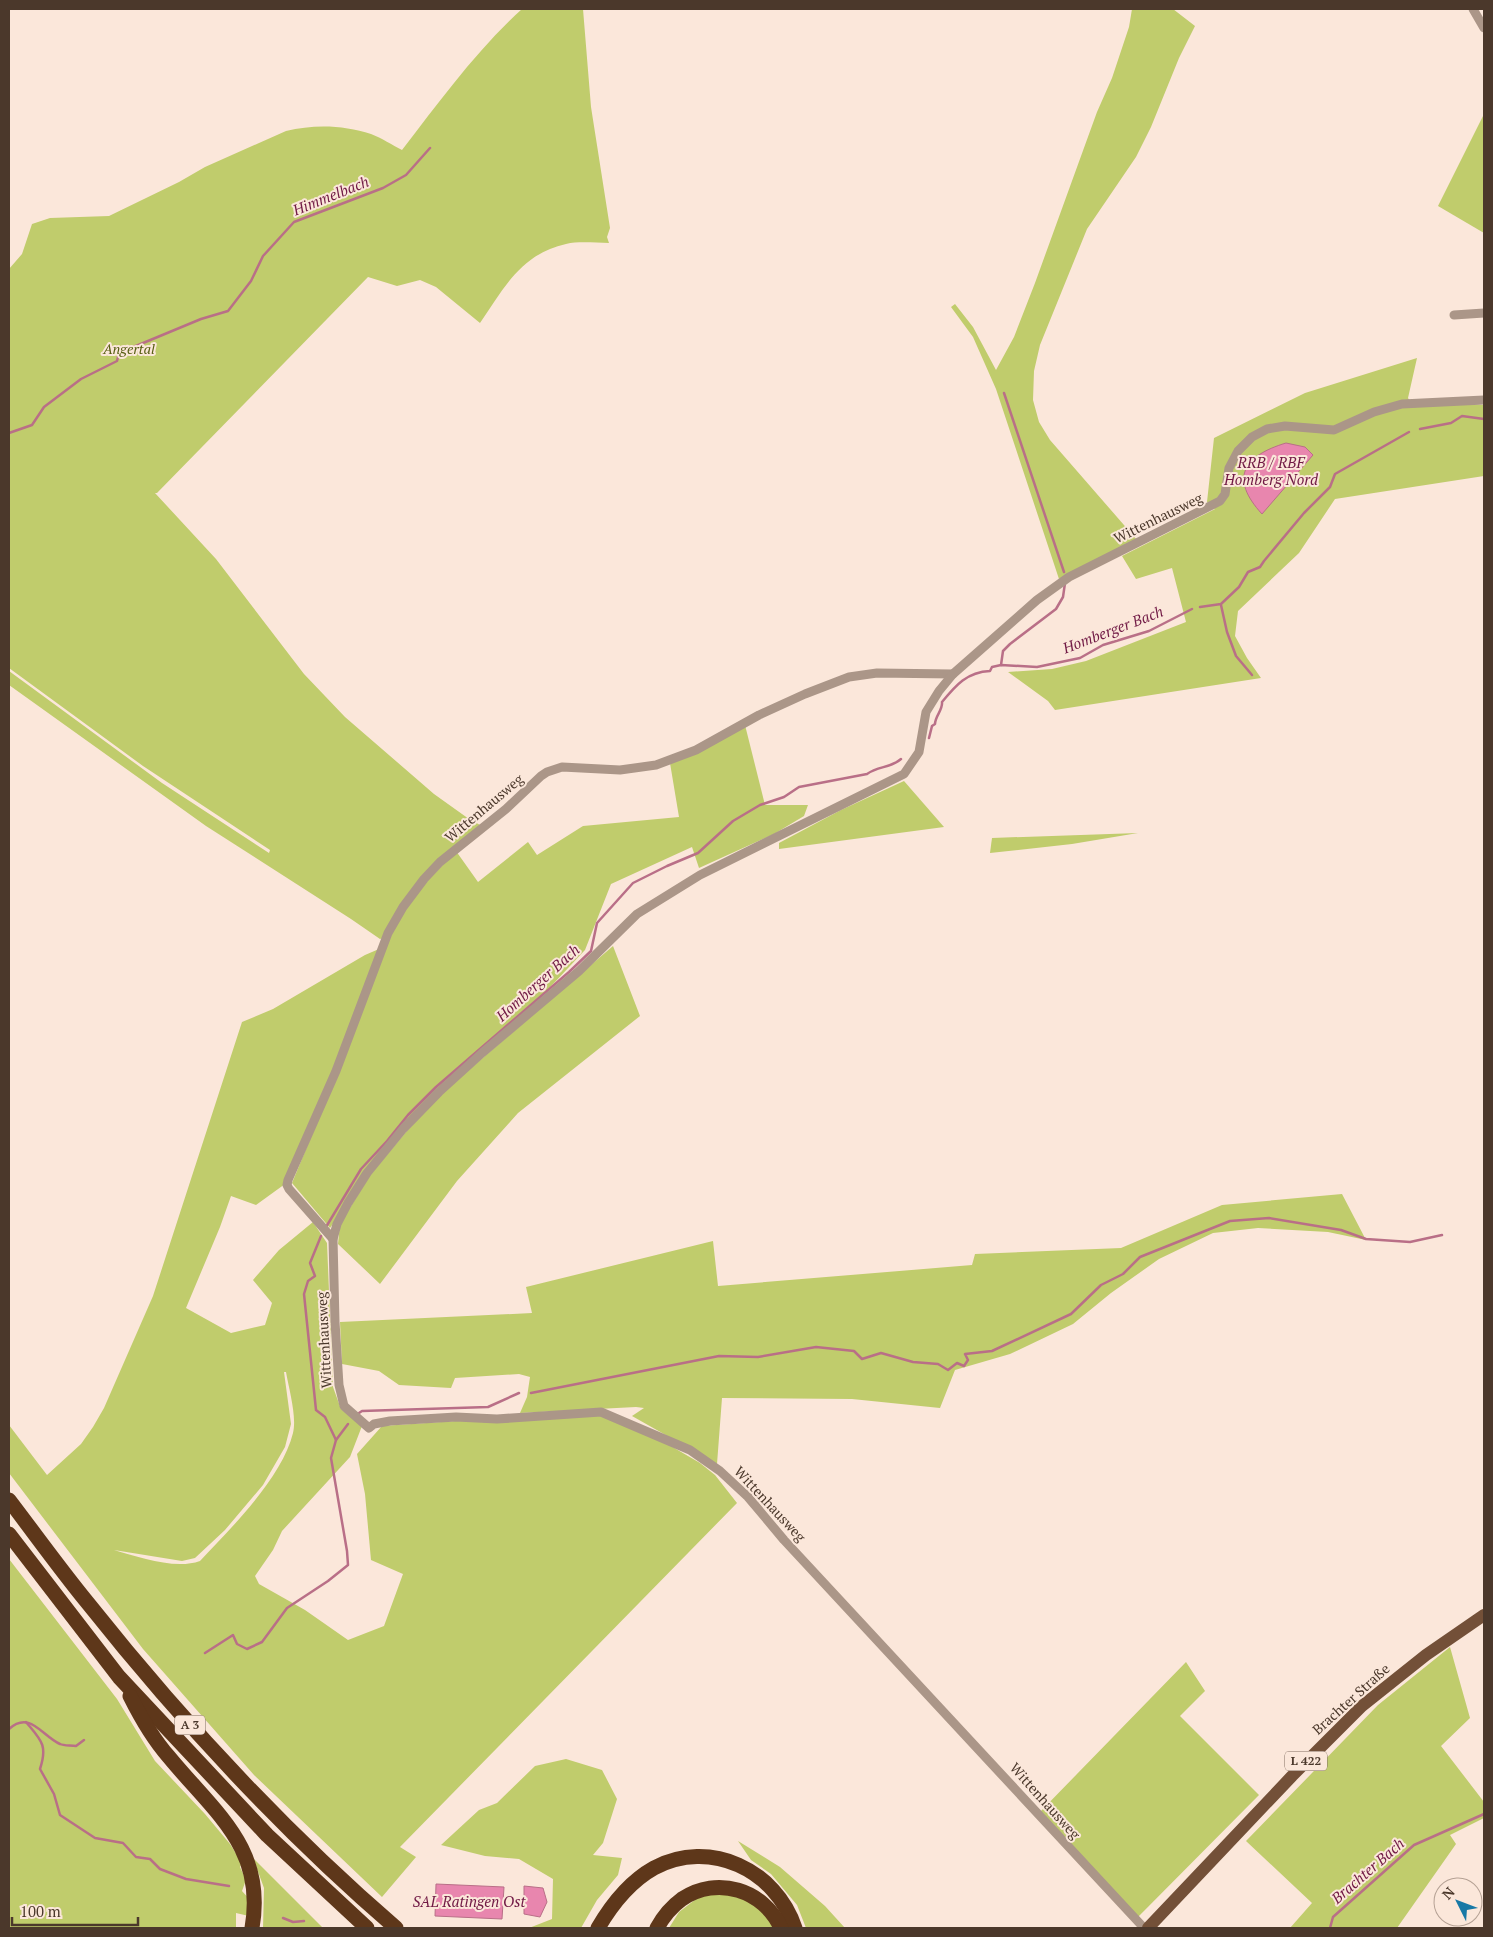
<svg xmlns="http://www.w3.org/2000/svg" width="1493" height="1937" viewBox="0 0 1493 1937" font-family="'PT Serif',serif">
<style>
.green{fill:#c0cc6c;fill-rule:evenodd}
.water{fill:#e886ae;stroke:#b96f87}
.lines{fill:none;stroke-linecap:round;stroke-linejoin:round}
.stream{stroke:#b96f87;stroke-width:2.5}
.minor{stroke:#ab9688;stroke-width:9}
.primary{stroke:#735038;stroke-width:12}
.motorway{stroke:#5e371a;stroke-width:15}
.labels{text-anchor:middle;stroke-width:4;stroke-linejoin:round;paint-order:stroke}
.shield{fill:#fbe7da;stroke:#806c60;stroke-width:1}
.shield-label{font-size:12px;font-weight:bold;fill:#4b382b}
.park-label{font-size:14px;font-style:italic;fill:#565d11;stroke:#fbe7da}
.street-label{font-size:14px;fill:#4b382b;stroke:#fbe7da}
.water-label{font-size:15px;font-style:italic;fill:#711a45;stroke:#fbe7da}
</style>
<rect width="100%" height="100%" fill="#fbe7da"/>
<g class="green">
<path d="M522 9H583L591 107 610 228 607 237 609 243C595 243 579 241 566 244 521 254 504 288 480 323L436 287 420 280 397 286 368 277 157 493H155L216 559 304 674 345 717 434 794 469 819 482 826 443 859 383 938 380 939 351 919 206 826 9 685V671L162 783 269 853 270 850 143 766 9 668V269L22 254 32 224 50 218 109 216 179 182 205 167 286 131C314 124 344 125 371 134 382 138 392 145 402 150 440 101 476 51 522 9Z"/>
<polygon points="1132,9 1173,9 1195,26 1179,58 1151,127 1136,157 1087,229 1040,345 1034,371 1033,400 1039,422 1050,440 1137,540 1059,579 996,389 973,337 951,307 955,304 973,327 996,370 1014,337 1035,283 1097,112 1112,78 1129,27"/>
<polygon points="1484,114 1484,233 1438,206"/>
<polygon points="1417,358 1408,398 1412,405 1453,403 1484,405 1484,476 1335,499 1299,553 1238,611 1235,636 1247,658 1261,678 1055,710 1048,701 1008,672 1052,669 1086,661 1186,622 1172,568 1136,579 1122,556 1215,509 1207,502 1214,438 1305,393"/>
<polygon points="745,725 765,805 808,805 804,816 774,834 699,868 692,847 611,884 585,950 523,1016 400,1128 330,1228 292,1183 339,1069 383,948 412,897 456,851 478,882 528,842 537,855 583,826 679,817 670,763"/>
<polygon points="904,781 944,827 779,849 779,843 841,810"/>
<polygon points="1138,833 1072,844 990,853 992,838"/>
<polygon points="613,946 640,1016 518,1113 457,1181 380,1284 338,1244 340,1224 370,1175 406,1132 443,1092"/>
<path d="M379 949 361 1001 285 1184 256 1205 231 1196 220 1227 186 1308 231 1333 265 1325 272 1303 253 1280 279 1250 313 1222 327 1243 333 1387 341 1409 362 1426 350 1457 282 1531 273 1550 255 1576 259 1584 305 1610 348 1640 384 1626 403 1574 371 1560 365 1494 357 1454 382 1426 456 1421 616 1414 700 1463 715 1475 737 1503 400 1847 416 1857 382 1897 254 1775 143 1649 9 1473V1425L47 1475 81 1444 93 1427 104 1408 153 1296 242 1022 273 1009 365 955ZM284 1372H286C289 1389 297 1417 293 1433 282 1478 231 1528 200 1561 175 1570 139 1557 114 1550L182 1561 195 1558 225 1530 263 1485 285 1447 291 1424Z"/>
<polygon points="1342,1194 1366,1240 1328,1232 1258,1228 1213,1233 1159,1259 1111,1293 1073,1324 1010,1354 955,1370 940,1408 852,1399 722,1398 717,1464 632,1416 644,1408 636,1407 520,1413 527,1397 530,1377 519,1374 455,1378 451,1388 399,1385 379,1371 342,1364 340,1322 532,1313 526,1287 713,1241 718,1286 972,1265 975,1254 1121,1248 1222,1205"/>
<polygon points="9,1559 117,1699 155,1761 205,1814 230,1844 242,1863 240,1867 246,1880 242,1891 251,1901 253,1917 236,1913 236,1928 9,1928"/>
<polygon points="1450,1647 1470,1718 1441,1746 1484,1802 1484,1818 1450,1835 1456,1844 1397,1928 1290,1928 1312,1903 1246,1841 1378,1705"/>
<polygon points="1186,1662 1205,1691 1180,1716 1259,1795 1138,1917 1040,1812"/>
<polygon points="566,1759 602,1770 617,1799 603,1843 593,1855 622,1858 618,1875 597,1900 581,1928 529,1928 552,1919 553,1879 519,1859 485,1856 441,1845 479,1810 497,1803 535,1766"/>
<polygon points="738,1841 780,1867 825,1906 845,1928 806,1928 797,1905 771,1874 751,1860"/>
<polygon points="253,1858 323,1928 263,1928 264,1888"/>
<path d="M726 1893C745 1898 766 1908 774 1928H669L679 1912 700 1896Z"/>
</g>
<g class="water">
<path d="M1286 443 1305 447 1313 455 1262 514C1229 478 1243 456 1286 443Z"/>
<polygon points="436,1884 504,1887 502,1919 435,1916"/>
<polygon points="524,1886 543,1888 547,1902 540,1917 524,1914"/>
</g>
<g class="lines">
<g class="stream">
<polyline points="1004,393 1064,572"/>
<polyline points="1420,429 1451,423 1462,416 1484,419"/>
<polyline points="9,433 32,425 44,407 81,379 117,361 119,353 201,319 228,311 251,281 263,256 294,222 383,188 406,175 430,148"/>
<polyline points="1221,605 1227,632 1236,656 1252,675"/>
<polyline points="1200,607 1221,604 1239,587 1248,572 1260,567 1264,561 1304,513 1330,487 1335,474 1409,432"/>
<polyline points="1001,665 1003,651 1010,644 1056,609 1063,597 1065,583"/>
<path d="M929 738 932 726 935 724C935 716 943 710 942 702 956 685 967 672 990 671L992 667 1001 665 1037 667 1080 658 1103 645 1149 631 1192 609"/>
<path d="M326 1227 361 1169 387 1141 408 1115 436 1087 569 972 591 951 597 923 633 883 667 866 698 853 733 821 760 805 784 797 799 787 867 774C878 766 891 768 901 759"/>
<polyline points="531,1393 719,1356 758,1357 816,1347 854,1351 862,1359 881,1353 913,1362 938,1364 948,1370 957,1363 964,1366 968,1360 965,1354 992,1351 1071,1314 1101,1285 1123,1274 1140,1257 1230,1221 1269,1218 1341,1230 1366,1239 1410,1242 1442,1235"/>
<polyline points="359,1413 362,1411 488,1407 519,1393"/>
<polyline points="336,1440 348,1424"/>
<polyline points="205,1653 233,1635 237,1644 247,1649 262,1642 287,1608 328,1581 348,1565 347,1551 331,1458 336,1440 325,1417 316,1410 304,1294 308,1281 315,1276 310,1263 321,1236"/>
<path d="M26 1722C41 1740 48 1745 40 1769L54 1794 60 1815 95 1838 123 1843 136 1857 150 1859 160 1869 186 1879 229 1886"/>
<path d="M9 1729C30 1710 42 1736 60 1744 64 1746 71 1745 76 1746L84 1740"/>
<polyline points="283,1918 293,1922 304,1921"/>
<polyline points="1330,1928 1333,1917 1414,1845 1484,1814"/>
</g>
<g class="minor">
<polyline points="1473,9 1484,28"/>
<polyline points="1454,315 1484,313"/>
<polyline points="333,1239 289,1189 287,1185 288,1180 336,1071 388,933 403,907 424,879 440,862 506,809 541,776 547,772 562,767 620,770 656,765 696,750 759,715 805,694 849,677 877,673 953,674"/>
<polyline points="1144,1928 784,1540 748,1497 720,1471 690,1450 601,1412 497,1419 456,1417 390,1421 374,1424 369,1428 344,1406 339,1385 335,1322 333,1239 337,1224 348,1203 367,1173 403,1129 439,1092 482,1053 579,971 637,914 700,875 904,774 919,752 926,712 939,691 953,674 1037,600 1069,577 1220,501 1225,494 1229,468 1238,451 1252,437 1267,429 1285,426 1334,430 1374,412 1402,404 1484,400"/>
</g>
<polyline class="primary" points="1148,1928 1292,1776 1362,1706 1426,1655 1484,1615"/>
<g class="motorway">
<path d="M9 1500C35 1534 60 1569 87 1602 180 1719 282 1830 396 1928"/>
<polyline points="9,1534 119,1677 267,1835 367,1928"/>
<path d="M130 1696C141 1718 153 1739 169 1757 215 1813 266 1848 252 1928"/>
<path d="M598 1928C612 1904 629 1882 654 1868 710 1838 776 1870 795 1928"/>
<path d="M657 1928C663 1917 671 1907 682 1899 717 1875 764 1890 781 1928"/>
</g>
</g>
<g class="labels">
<g class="shield">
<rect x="175" y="1715.5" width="30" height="19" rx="4"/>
<rect x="1285" y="1751.5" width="42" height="19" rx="4"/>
</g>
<g class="shield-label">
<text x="190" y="1729">A 3</text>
<text x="1306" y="1765">L 422</text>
</g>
<g class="park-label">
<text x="129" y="354">Angertal</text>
</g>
<g class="street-label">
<text transform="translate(1158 518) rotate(-26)" y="5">Wittenhausweg</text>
<text transform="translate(484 808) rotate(-40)" y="5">Wittenhausweg</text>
<text transform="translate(324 1340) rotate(-93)" y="5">Wittenhausweg</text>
<text transform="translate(770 1504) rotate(47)" y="5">Wittenhausweg</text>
<text transform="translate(1351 1699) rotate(-42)" y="5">Brachter Straße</text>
<text transform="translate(1045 1801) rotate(48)" y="5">Wittenhausweg</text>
</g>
<g class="water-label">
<text transform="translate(331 196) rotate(-22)" y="5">Himmelbach</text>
<text x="1271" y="468">RRB / RBF<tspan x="1271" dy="17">Homberg Nord</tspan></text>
<text transform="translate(1113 630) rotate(-21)" y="5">Homberger Bach</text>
<text transform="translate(538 983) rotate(-42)" y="5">Homberger Bach</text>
<text transform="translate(1368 1871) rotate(-41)" y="5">Brachter Bach</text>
<text x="469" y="1907">SAL Ratingen Ost</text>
</g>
</g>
<rect width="1493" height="1937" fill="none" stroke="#4b382b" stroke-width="20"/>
<g transform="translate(1458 1902) rotate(312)"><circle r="24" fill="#fbe7da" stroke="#b5a194"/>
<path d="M0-4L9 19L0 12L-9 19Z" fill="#1879a6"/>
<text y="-8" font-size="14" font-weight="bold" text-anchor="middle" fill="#4b382b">N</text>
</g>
<path d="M12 1917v8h126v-8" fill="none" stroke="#4b382b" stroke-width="2.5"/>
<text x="20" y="1917" font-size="15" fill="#4b382b" stroke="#fbe7da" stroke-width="4" paint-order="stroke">100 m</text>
</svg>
